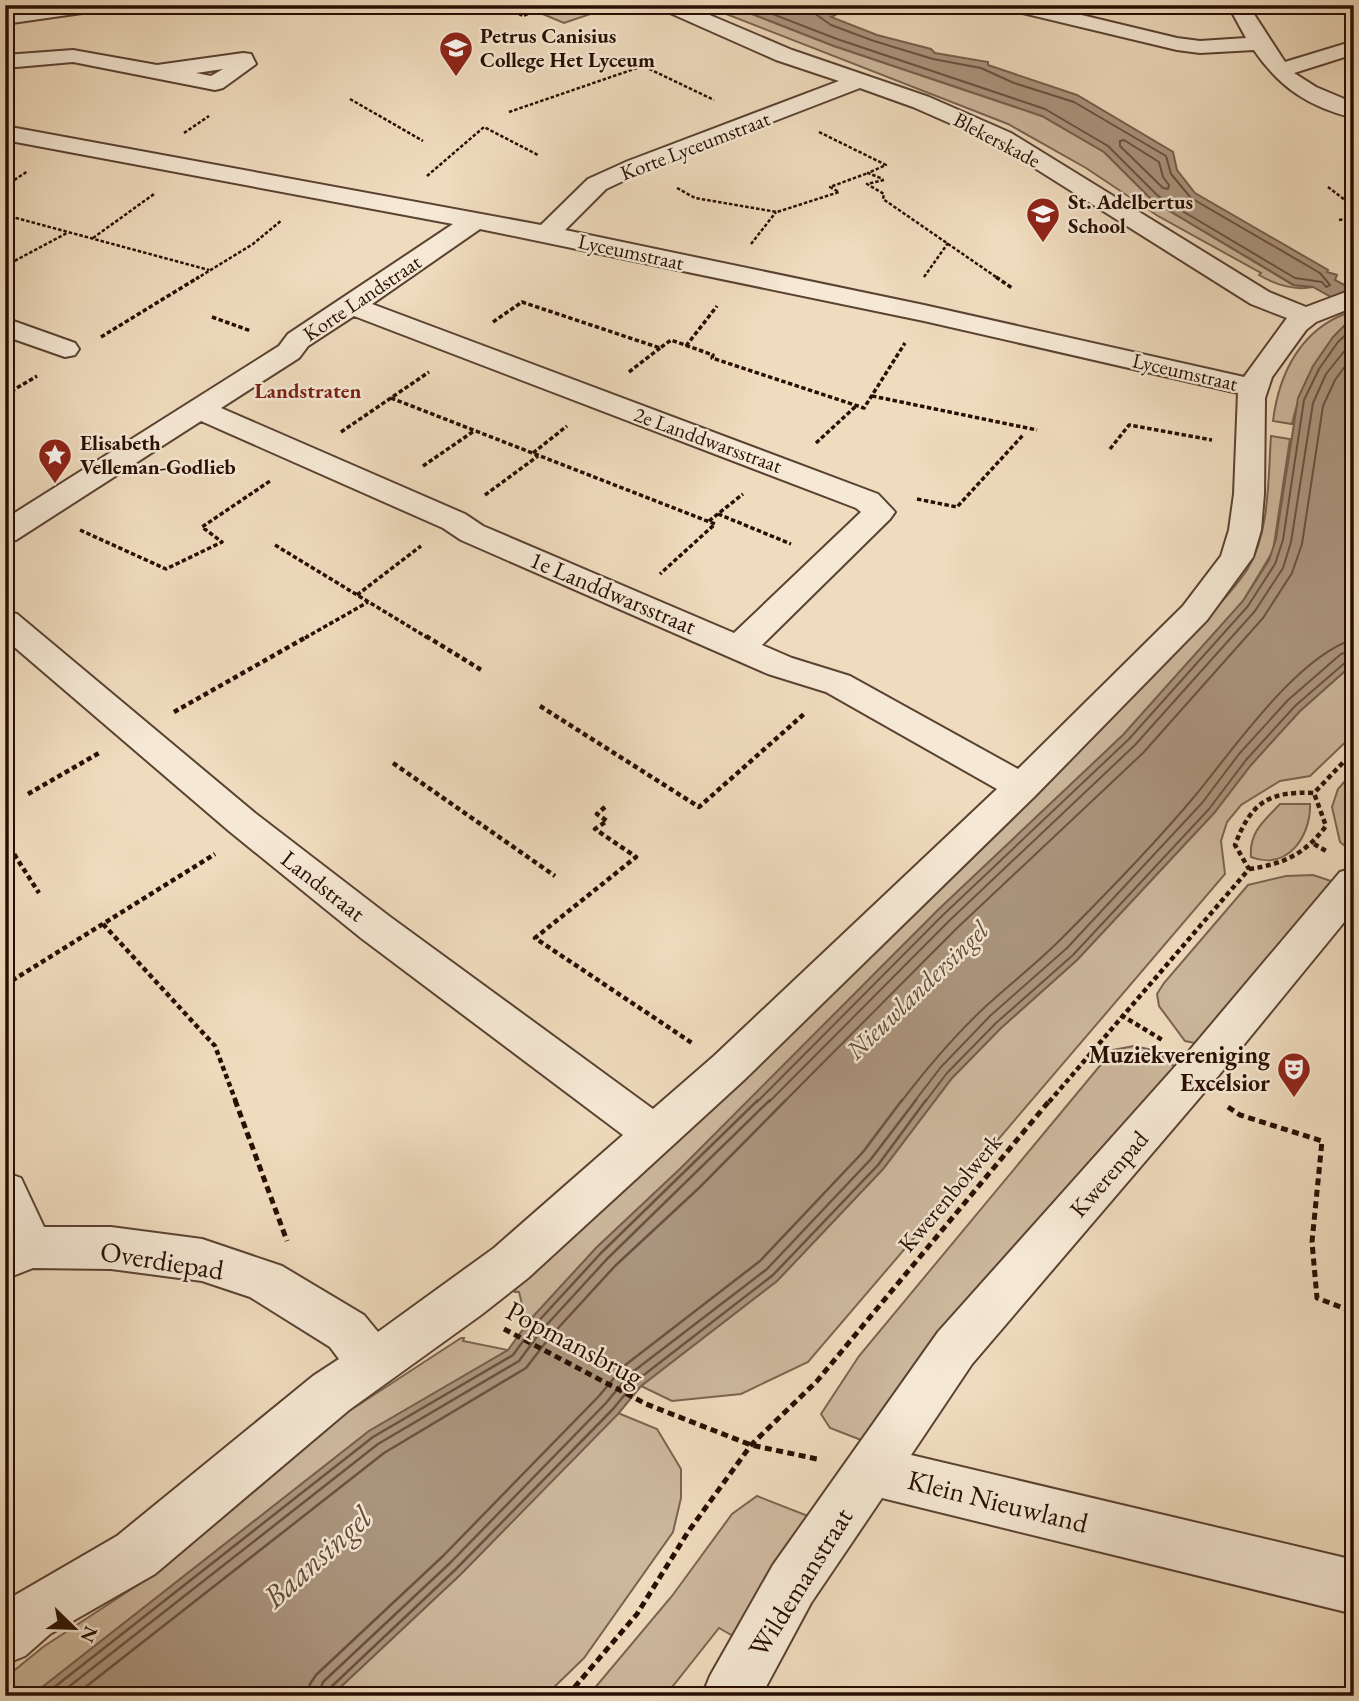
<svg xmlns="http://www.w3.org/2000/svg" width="1359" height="1701" viewBox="0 0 1359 1701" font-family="'EB Garamond',serif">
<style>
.green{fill:#cdb89d;stroke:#7a6350;stroke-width:2}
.water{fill:#ab957e;stroke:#775f4d;stroke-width:2}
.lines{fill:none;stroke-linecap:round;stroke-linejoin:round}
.shore-far1{stroke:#6a5240;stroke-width:2}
.shore{stroke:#6a5240;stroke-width:2.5}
.minor-casing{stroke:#5a4132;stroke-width:4}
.path-far3{stroke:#280e03;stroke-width:2.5;stroke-dasharray:3.5 2;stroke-linecap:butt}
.path-far2{stroke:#280e03;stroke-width:3.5;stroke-dasharray:4.5 2.5;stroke-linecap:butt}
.path-far1{stroke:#280e03;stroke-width:4.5;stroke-dasharray:5 3.5;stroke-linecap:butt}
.path{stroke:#280e03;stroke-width:5;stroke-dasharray:7 4.5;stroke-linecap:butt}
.minor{fill:#f5e8d4;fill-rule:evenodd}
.labels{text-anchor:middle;stroke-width:5;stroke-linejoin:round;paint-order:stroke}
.far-poi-label{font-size:21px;font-weight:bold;fill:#280e03;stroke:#f5e8d4;text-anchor:start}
.far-street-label{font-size:21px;fill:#280e03;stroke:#f5e8d4}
.far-neighbourhood-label{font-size:21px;font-weight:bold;fill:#7a1f14;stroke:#f5e8d4}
.street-label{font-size:24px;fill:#280e03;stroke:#f5e8d4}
.poi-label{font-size:24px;font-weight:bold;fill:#280e03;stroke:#f5e8d4;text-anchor:end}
.water-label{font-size:26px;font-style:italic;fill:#634b3a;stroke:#f5e8d4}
.near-street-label{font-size:28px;fill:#280e03;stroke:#f5e8d4}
.near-water-label{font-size:32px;font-style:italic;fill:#634b3a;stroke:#f5e8d4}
</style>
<rect width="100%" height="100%" fill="#efdbbd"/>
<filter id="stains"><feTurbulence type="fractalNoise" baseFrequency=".00286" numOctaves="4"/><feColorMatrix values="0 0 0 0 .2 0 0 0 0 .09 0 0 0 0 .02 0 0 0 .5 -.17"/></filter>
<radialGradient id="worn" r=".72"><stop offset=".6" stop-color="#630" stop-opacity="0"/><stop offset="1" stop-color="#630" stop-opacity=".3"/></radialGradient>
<g class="green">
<polygon points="573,5 611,5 611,7 564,23 545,15"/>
<path d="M703 5H729L834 46 1042 116 1104 152 1153 201 1293 285 1313 287C1293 291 1276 285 1259 275L1261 273 1158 216 1086 168 1008 124Z"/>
<path d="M1350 312 1347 319 1350 320C1320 351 1301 382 1292 424L1273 421C1279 372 1302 328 1350 312Z"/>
<path d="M1271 436 1290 439 1273 551 1243 601 1123 735 938 910 681 1168 596 1248 529 1321H526L519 1292H515L516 1287 1212 613C1224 599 1237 585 1247 570 1270 533 1268 479 1271 436Z"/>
<polygon points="1354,663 1354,734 1310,776 1280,781 1241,805 1227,822 1221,841 1225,874 808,1362 741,1394 672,1401 641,1386 777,1281 883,1169 952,1078 1001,1028 1077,960 1214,813 1251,765 1300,711"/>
<polygon points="1354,771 1354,853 1340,842 1332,807 1338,789"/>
<path d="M1280 804H1310C1311 837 1287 871 1251 857 1249 832 1264 821 1280 804Z"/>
<polygon points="1313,875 1334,882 1200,1044 1185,1041 1159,1006 1157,994 1164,983 1248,885 1286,876"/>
<polygon points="1134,1046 1157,1051 1178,1070 927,1350 861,1440 830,1428 821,1414 859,1356 1113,1050"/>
<polygon points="461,1338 464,1338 463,1341 508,1350 369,1431 31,1696 5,1696 5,1678 43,1647 159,1571 340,1417"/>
<polygon points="618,1413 657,1429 681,1469 681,1498 673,1532 584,1658 545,1696 331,1696 461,1574"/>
<polygon points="757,1496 808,1516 733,1636 719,1628 665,1696 588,1696 672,1596 732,1514"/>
</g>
<polygon class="water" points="729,5 811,5 835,15 831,17 877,35 931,49 935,53 988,62 988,65 1077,95 1173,152 1177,170 1195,193 1328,270 1327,272 1337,275 1335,280 1354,290 1354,663 1300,711 1251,765 1214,813 1077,960 1001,1028 952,1078 883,1169 777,1281 641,1386 618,1414 461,1574 331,1696 31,1696 369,1431 508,1350 529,1321 596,1248 681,1168 938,910 1123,735 1243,601 1269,560 1276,539 1298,398 1313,366 1333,337 1350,320 1354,310 1313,287 1294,285 1153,201 1104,152 1042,116 834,46"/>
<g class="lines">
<g class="shore-far1">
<polyline points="749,5 837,39 1045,109 1108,146 1157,195 1184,212 1295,278 1322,282 1326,287 1330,285 1320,273 1191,198 1171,174 1166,156 1074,102 1014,83 981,68 933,59 874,41 831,25 814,13 812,5"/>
<polygon points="1124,140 1159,162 1163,177 1169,185 1168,189 1163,188 1120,146 1120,141"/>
<polyline points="757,1102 943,915 1129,739 1248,606 1275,564 1283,540 1304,400 1319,369 1338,342 1354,327"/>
<polyline points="769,1102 949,921 1135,745 1255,611 1283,568 1291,542 1313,403 1326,374 1354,339"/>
<polyline points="784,1102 956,929 1143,753 1263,618 1292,573 1302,544 1323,406 1335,380 1354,354"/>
<path d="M901 1102C927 1068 954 1036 985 1007 1010 984 1036 964 1060 940 1105 895 1153 846 1194 797 1233 750 1296 657 1354 639"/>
<polyline points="914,1102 941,1067 990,1016 1067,948 1202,803 1239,754 1288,700 1341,654 1354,650"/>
<polyline points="925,1102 947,1073 996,1023 1073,955 1209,809 1246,760 1295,706 1347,661 1354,659"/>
</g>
<g class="shore">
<polyline points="43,1696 373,1437 513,1355 534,1326 601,1253 758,1100"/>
<polyline points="57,1696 378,1444 519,1361 541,1331 607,1259 770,1100"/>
<polyline points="74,1696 384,1453 526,1368 549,1338 615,1266 700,1187 786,1100"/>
<polyline points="308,1696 310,1684 316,1675 443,1556 599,1396 624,1366 760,1261 863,1152 902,1100"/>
<polyline points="318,1696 323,1682 450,1563 606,1403 630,1374 767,1269 871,1159 916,1100"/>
<polyline points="327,1696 330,1688 456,1569 613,1409 636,1381 773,1275 878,1165 926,1100"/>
</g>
<g class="minor-casing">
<g id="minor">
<polygon points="51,5 106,5 96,11 5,24 5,12"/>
<path d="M658 5H686L792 50 929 97 1011 133 1269 292 1306 307 1354 289V307L1316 322 1306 330 1272 377 1265 398 1264 494 1261 530 1253 557 1207 620 1035 796 744 1080 528 1278 481 1315 349 1410 155 1574 50 1634 25 1656 5 1664V1601L117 1536 313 1376 339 1359 330 1347 250 1297 202 1281 111 1269 33 1268 5 1279V1172L21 1178 44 1227H111L202 1239 282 1266 364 1315 378 1332 494 1248 623 1135 361 938 229 831 5 639V611L17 614 255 813 389 916 653 1109 714 1056 997 789 826 692 768 674 461 540 443 528 201 421 16 540 5 542V519L279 346 288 334 453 224 5 140V126L541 225 588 179 628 161 839 81 776 60 661 9ZM860 88 913 107 995 143 1251 304 1287 318 1244 377 924 305 565 230 606 189 644 171ZM480 229 924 321 1238 393 1234 494 1229 530 1221 556 1183 606 1018 769 850 676 792 658 762 645 890 519 895 512 878 494 372 304ZM354 316 856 508 861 512 734 633 483 526 465 514 221 408 299 358 308 346Z"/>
<path d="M1003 5H1040L1177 38 1200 41 1246 38 1228 5H1248L1285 62 1354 41V54L1294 73 1316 87 1354 103V118C1309 107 1280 88 1254 50L1200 53 1177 50 1006 9Z"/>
<path d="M73 50 157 65 243 53 251 54 256 64 223 88 215 90 73 62 5 68V55ZM223 69 211 76 196 73Z"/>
<polygon points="5,318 75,343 79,349 75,355 65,357 5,336"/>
<polygon points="1354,868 1354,910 1219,1075 972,1364 911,1455 1354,1560 1354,1614 882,1498 811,1603 761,1696 702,1696 710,1676 773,1565 938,1332 1189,1051 1340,872"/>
</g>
</g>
<g class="path-far3">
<polyline points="499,5 523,16 556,5"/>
<polyline points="350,99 423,141"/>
<polyline points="509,112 643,66 714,100"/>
<polyline points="819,132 886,165 868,173 883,179"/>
<polyline points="184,133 209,116"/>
<polyline points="427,176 484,127 538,155"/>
<polyline points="884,180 867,184 884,194 883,199 999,279"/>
<polyline points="5,186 28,171"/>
<polyline points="1328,187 1354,207"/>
<polyline points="677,188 695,198 777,212 839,192 830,187 868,173"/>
<polyline points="5,215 209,270"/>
<polyline points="1339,220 1354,218"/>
<polyline points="93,238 154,194"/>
<polyline points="751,244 776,212"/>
<polyline points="5,266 67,233"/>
<polyline points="924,277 948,243"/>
<polyline points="196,279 253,244 282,220"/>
</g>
<g class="path-far2">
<polyline points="996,277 1012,288"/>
<polyline points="212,317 251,331"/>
<polyline points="493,322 522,302 660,348 671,340 713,355 712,358 864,408 905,343"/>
<polyline points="101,337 199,277"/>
<polyline points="686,346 717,306"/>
<polyline points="629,372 660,348"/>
<polyline points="5,395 37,376"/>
<polyline points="872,396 1037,430"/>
<polyline points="391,398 715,524 660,574"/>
<polyline points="341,432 429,372"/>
<polyline points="816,443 856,406"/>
<polyline points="1110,449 1129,425 1212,440"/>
<polyline points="533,453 567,426"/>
<polyline points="423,466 474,431"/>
<polyline points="485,495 538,456"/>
<polyline points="917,499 957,507 1024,434"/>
<polyline points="718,514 791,544"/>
<polyline points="709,521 743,494"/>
<polyline points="80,530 166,569 222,542 202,527 270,481"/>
<polyline points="275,545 428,638"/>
<polyline points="357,595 421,546"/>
<polyline points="305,638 368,602"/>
</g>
<g class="path-far1">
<polyline points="426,636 483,671"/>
<polyline points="540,706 699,807 804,714"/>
<polyline points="174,712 308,636"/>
<polyline points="393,763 555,876"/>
<polyline points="28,794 99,753"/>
<polyline points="605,807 597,814 607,821 595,829 636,857 535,938 692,1043"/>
<polyline points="5,840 39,893"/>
<polyline points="1314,844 1328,852"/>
<path d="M1249 869C1284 864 1305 854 1326 826L1314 793"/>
<polyline points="103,924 215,1046 236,1102"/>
<polyline points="5,985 215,854"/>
<polyline points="1121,1015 1164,1041"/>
<path d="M1049 1102 1249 869 1235 845C1251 802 1269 791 1314 793L1354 751"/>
</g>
<g class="path">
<polyline points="235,1100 287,1241"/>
<polyline points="1228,1107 1240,1115 1322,1141 1312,1242 1317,1298 1354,1312"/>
<polyline points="504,1329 646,1404 751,1445 817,1459"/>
<polyline points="567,1696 637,1614 688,1532 751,1445 817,1381 1050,1100"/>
</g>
<use href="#minor" class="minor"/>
</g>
<defs>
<g id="school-pin" transform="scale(1.75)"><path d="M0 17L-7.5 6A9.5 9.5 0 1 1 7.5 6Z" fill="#8f2418" stroke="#f5e8d4"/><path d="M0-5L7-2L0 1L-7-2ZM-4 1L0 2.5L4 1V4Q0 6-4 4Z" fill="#fff"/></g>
<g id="sight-pin" transform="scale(1.75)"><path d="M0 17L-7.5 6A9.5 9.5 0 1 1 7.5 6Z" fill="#8f2418" stroke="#f5e8d4"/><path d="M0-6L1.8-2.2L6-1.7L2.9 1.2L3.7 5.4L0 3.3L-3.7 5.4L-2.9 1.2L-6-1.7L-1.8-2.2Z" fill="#fff"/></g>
<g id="theatre-pin" transform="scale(1.75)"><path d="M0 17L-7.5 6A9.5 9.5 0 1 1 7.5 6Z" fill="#8f2418" stroke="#f5e8d4"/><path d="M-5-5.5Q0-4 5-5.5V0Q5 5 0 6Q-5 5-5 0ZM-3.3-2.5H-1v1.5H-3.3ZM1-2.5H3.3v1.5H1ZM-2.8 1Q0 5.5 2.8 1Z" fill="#fff"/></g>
</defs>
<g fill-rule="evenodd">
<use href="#school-pin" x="456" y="48"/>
<use href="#school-pin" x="1043" y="214"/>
<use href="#sight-pin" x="55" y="455"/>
<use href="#theatre-pin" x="1294" y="1069"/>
</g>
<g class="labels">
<g class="far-poi-label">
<text x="480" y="43">Petrus Canisius<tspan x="480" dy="24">College Het Lyceum</tspan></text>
<text x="1068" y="209">St. Adelbertus<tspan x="1068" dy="24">School</tspan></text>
<text x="80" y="450">Elisabeth<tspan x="80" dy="24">Velleman-Godlieb</tspan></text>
</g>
<g class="far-street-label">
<text transform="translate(997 140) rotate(28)" y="7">Blekerskade</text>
<text transform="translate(695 146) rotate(-21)" y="7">Korte Lyceumstraat</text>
<text transform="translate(631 252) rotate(12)" y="7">Lyceumstraat</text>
<text transform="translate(362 298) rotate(-34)" y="7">Korte Landstraat</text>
<text transform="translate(1185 372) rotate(13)" y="7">Lyceumstraat</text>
<text transform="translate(708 440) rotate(20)" y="7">2e Landdwarsstraat</text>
</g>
<g class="far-neighbourhood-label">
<text x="308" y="398">Landstraten</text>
</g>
<g class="street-label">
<text transform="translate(613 593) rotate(23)" y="8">1e Landdwarsstraat</text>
<text transform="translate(323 886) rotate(38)" y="8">Landstraat</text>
<text transform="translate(1109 1174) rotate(-49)" y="8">Kwerenpad</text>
<text transform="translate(950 1193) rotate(-50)" y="8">Kwerenbolwerk</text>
</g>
<g class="poi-label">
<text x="1270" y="1063">Muziekvereniging<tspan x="1270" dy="28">Excelsior</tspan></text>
</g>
<g class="water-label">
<text transform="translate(917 990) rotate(-44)" y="9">Nieuwlandersingel</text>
</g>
<g class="near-street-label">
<text transform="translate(162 1260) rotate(9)" y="10">Overdiepad</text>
<text transform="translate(575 1343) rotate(28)" y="10">Popmansbrug</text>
<text transform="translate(998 1501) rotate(14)" y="10">Klein Nieuwland</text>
<text transform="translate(800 1582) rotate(-58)" y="10">Wildemanstraat</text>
</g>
<g class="near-water-label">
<text transform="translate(317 1557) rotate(-42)" y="11">Baansingel</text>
</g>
</g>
<rect width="1359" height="1701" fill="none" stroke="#efdbbd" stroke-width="28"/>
<rect x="7" y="7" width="1345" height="1687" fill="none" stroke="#280e03" stroke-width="3.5"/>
<rect x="14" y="14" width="1331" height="1673" fill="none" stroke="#280e03" stroke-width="2"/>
<g transform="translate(74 1628) rotate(113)" stroke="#f5e8d4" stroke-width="5" paint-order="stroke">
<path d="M0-5L12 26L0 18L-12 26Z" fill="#280e03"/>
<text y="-10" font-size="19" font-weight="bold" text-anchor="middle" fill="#280e03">N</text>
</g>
<rect width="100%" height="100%" filter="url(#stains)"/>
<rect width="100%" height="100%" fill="url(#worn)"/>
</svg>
